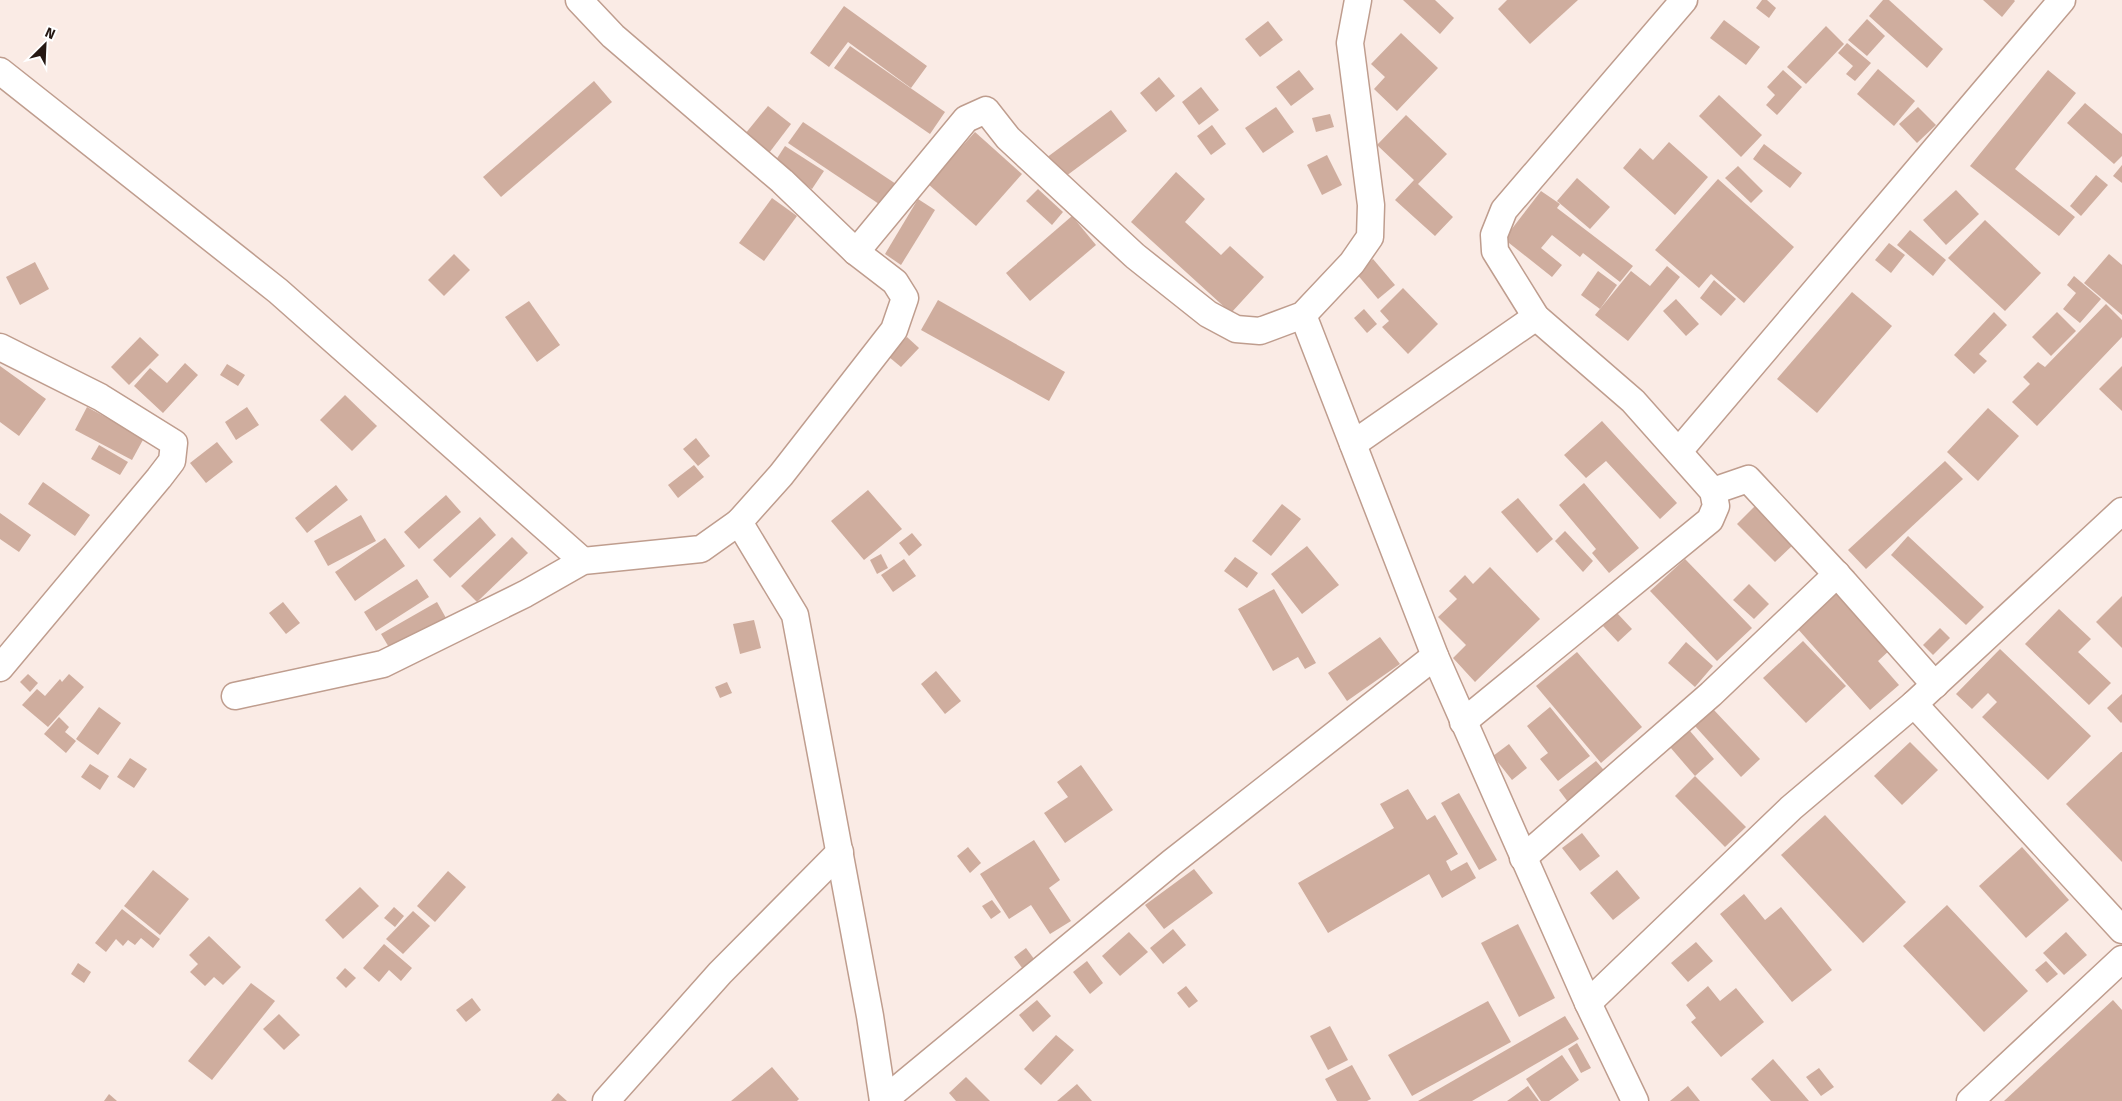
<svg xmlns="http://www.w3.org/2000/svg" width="2122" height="1101" viewBox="0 0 2122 1101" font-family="'Fira Sans',sans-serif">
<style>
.building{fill:#cfad9e}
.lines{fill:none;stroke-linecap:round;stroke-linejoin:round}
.street-casing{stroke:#bf9d8e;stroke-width:29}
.street{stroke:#fff;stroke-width:26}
</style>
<rect width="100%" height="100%" fill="#faebe5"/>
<g class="building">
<polygon points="1403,0 1435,0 1454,18 1440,34"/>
<polygon points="1507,0 1578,0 1530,44 1498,9"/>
<polygon points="1762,0 1767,0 1776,8 1769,18 1756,8"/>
<polygon points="1883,0 1889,0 1943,49 1927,68 1869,16"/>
<polygon points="1983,0 2014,0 2015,1 2002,17"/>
<polygon points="844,6 927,66 911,88 848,42 829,67 810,53"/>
<polygon points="1867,19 1885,36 1867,56 1848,40"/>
<polygon points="1724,20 1760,47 1746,65 1710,38"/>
<polygon points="1268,21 1283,40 1260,57 1245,39"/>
<polygon points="1826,26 1844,44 1806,84 1787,67"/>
<polygon points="1401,33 1438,68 1397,111 1374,89 1385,77 1371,64"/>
<polygon points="1847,43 1871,63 1855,81 1846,74 1853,66 1838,53"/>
<polygon points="850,46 945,112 930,134 834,68"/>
<polygon points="1878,69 1915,101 1894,126 1857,94"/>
<polygon points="1299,70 1314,89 1291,106 1276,87"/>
<polygon points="1783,70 1802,87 1777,115 1766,105 1775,95 1767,87"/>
<polygon points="2048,70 2076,93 2015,169 2075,217 2059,236 1970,166"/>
<polygon points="1159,77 1175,96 1156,112 1140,93"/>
<polygon points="594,81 612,102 501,197 483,177"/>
<polygon points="1201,87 1219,110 1199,125 1182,102"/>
<polygon points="1719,95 1762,135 1741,157 1699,116"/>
<polygon points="2085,103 2122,134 2122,156 2114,164 2067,123"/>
<polygon points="768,106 791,124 769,153 745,134"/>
<polygon points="1276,107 1294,132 1263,153 1245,128"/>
<polygon points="1918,107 1936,125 1917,143 1899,124"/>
<polygon points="1111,110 1127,131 1062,179 1046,158"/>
<polygon points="1330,114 1334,127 1316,132 1312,118"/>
<polygon points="1406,115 1447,154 1418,184 1453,217 1435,236 1395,200 1414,180 1377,145"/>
<polygon points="803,122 896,184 882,206 788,143"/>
<polygon points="1212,125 1226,144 1211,155 1197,136"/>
<polygon points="975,132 1022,174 976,226 928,184"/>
<polygon points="1669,142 1708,177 1675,215 1623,168 1640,148 1653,160"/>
<polygon points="1764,144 1802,173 1790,188 1753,159"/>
<polygon points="785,146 824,171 812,189 774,163"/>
<polygon points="1327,155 1342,185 1322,195 1307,165"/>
<polygon points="2122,165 2122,183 2113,176"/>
<polygon points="1738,166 1763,191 1751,203 1725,178"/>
<polygon points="1176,172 1205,199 1185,222 1221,255 1230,246 1264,277 1231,313 1131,222"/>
<polygon points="2096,175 2108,185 2081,216 2070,206"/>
<polygon points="1577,178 1610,207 1590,229 1557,201"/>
<polygon points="1718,179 1794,247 1744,303 1711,274 1699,288 1655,250"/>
<polygon points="1038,189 1063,212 1052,225 1026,201"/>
<polygon points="1956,190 1979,214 1946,245 1923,220"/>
<polygon points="1541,191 1560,204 1557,208 1633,266 1620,282 1583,253 1580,257 1552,235 1541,248 1562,265 1552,277 1504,239"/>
<polygon points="772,198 797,216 764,261 739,243"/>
<polygon points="918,199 935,210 901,265 885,254"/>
<polygon points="1072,216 1096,245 1030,301 1006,273"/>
<polygon points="1985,220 2041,273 2005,311 1948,258"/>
<polygon points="1910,230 1946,260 1933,276 1897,245"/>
<polygon points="1889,243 1905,255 1891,273 1875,260"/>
<polygon points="454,254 470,270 444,296 428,280"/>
<polygon points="2109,254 2122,265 2122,315 2084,283"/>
<polygon points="1373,259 1395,285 1378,299 1356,273"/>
<polygon points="35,262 49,289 20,305 6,277"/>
<polygon points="1667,266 1680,277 1628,341 1595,315 1631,271 1650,286"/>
<polygon points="1598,271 1617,285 1600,309 1581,295"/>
<polygon points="2074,276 2101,299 2080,323 2063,309 2076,293 2067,285"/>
<polygon points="1714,280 1736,299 1721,316 1700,298"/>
<polygon points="1403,288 1438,324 1408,354 1382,327 1389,321 1380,311"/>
<polygon points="1852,292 1892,326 1817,413 1777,379"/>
<polygon points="1676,299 1699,324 1686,336 1663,311"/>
<polygon points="938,300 1065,372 1049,401 921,330"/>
<polygon points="529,301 560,345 537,362 505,317"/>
<polygon points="2106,304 2122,320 2122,337 2037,426 2012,402 2030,384 2023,377 2038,362 2045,367"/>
<polygon points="1364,309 1377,324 1367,333 1354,318"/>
<polygon points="1994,312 2007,325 1979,354 1987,361 1974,374 1954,355"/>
<polygon points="2057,312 2076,331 2051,356 2032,337"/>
<polygon points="140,337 159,355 129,385 111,367"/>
<polygon points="907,337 919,348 901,367 889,357"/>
<polygon points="185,363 198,375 163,413 134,386 150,368 167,383"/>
<polygon points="227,364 245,375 238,386 220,375"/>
<polygon points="0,366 46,399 19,436 0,422"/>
<polygon points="2122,366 2122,411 2099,389"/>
<polygon points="345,395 377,426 352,451 320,420"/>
<polygon points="87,407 144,438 132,460 75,430"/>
<polygon points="247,407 259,425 236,440 225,422"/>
<polygon points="1988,408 2019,436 1978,481 1947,452"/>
<polygon points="1602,421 1677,503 1660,519 1606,461 1586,478 1564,455"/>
<polygon points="696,438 710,456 698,466 683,449"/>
<polygon points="217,442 233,462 206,483 190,463"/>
<polygon points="99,445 128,462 120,475 91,459"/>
<polygon points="1945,461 1963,479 1866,569 1848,550"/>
<polygon points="694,465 704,477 678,498 668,485"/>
<polygon points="43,482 90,515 75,536 28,504"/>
<polygon points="1584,483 1639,548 1609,573 1592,553 1596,549 1559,505"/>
<polygon points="336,485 348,500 307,533 295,518"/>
<polygon points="868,490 902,529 864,560 831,521"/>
<polygon points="446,495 461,512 419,549 404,532"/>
<polygon points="1518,498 1553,539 1537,553 1501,512"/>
<polygon points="1282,504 1301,519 1271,556 1252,541"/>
<polygon points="1757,504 1796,542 1775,562 1737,524"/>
<polygon points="0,513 31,535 19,552 0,539"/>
<polygon points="361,515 376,541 328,566 314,541"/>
<polygon points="480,517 496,535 450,578 433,560"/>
<polygon points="1565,531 1593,561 1583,572 1555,541"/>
<polygon points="912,533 922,545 909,556 899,543"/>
<polygon points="1908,536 1984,607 1966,625 1891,555"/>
<polygon points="512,537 528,553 477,602 461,586"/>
<polygon points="385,538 405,566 355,601 335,572"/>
<polygon points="1307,546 1339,585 1302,614 1271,574"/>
<polygon points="881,554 888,568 877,574 870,560"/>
<polygon points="1235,557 1258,573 1247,588 1224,571"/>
<polygon points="904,559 916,576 893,592 881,575"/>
<polygon points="1685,559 1752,628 1717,661 1650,591"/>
<polygon points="1490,567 1540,619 1475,682 1453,658 1466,645 1438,617 1457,599 1449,591 1465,575 1473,584"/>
<polygon points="417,579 429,597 376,631 364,612"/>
<polygon points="1749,584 1769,604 1754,619 1733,600"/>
<polygon points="1274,589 1316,663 1305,669 1298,657 1273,671 1238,609"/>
<polygon points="1840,590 1892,648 1878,661 1899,685 1870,710 1797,628"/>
<polygon points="2122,596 2122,648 2096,622"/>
<polygon points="283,602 300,623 286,634 269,613"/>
<polygon points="437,602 446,618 390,649 381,634"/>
<polygon points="2059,609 2091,639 2078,652 2111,683 2089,705 2025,644"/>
<polygon points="1617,613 1632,629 1618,642 1603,626"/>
<polygon points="754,620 761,648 740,654 733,624"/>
<polygon points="1940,628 1950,638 1933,655 1923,645"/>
<polygon points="1380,637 1400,664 1347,701 1328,673"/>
<polygon points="1803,641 1846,686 1806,723 1763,678"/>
<polygon points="1686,642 1713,666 1695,687 1668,663"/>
<polygon points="2000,649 2091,736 2048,780 1982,717 1997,702 1988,693 1972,709 1956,694"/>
<polygon points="1577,652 1642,727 1601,763 1536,686"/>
<polygon points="936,671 961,701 945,714 921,684"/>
<polygon points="28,674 38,683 30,692 20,682"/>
<polygon points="69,674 84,687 48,727 22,705 37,689 45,696 60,679 62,682"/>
<polygon points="727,682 732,693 720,698 715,687"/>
<polygon points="2122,694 2122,722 2121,723 2107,708"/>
<polygon points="99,707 121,723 98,755 76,739"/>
<polygon points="1550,707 1590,756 1558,781 1540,759 1548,753 1527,726"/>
<polygon points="1713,709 1760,759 1741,777 1695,726"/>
<polygon points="59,717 69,727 65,732 76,741 66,753 44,734"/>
<polygon points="1690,731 1714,759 1695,776 1670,747"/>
<polygon points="1910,742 1938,770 1902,805 1874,776"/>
<polygon points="1509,744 1527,768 1512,780 1493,756"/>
<polygon points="2121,752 2122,752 2122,862 2066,804"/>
<polygon points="130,758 147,769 134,788 117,777"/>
<polygon points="1596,761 1609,776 1571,806 1559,790"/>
<polygon points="90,764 109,776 100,790 81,777"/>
<polygon points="1081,765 1113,810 1065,843 1044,813 1068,797 1057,782"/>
<polygon points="1695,776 1746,827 1725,847 1675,796"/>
<polygon points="1408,789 1427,820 1435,815 1458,854 1446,861 1451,871 1467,862 1476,878 1442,898 1429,874 1328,933 1298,883 1394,828 1380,804"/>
<polygon points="1459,793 1497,860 1479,870 1441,803"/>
<polygon points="1825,815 1906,902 1863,943 1781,855"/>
<polygon points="1582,833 1600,856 1580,871 1562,848"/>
<polygon points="1034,840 1060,880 1049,888 1071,921 1050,934 1031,905 1009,919 980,874"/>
<polygon points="968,847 981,863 970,873 957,856"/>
<polygon points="2022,847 2069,900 2026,938 1979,886"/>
<polygon points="1194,869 1213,893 1164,929 1145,905"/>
<polygon points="153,870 189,899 160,935 124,906"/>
<polygon points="1617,870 1640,898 1613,920 1590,893"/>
<polygon points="448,871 466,887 435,922 417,906"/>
<polygon points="360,887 379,906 343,939 325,920"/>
<polygon points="1744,894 1765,920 1781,907 1832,970 1792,1002 1720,914"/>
<polygon points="992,900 1001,912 991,919 982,906"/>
<polygon points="1947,905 2028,991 1984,1032 1903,946"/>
<polygon points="394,907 404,916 395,927 384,918"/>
<polygon points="122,909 160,939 153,948 141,938 135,945 128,940 123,946 116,939 106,952 95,943"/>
<polygon points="413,911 430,926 403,954 386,939"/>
<polygon points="1518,924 1555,998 1519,1017 1481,943"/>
<polygon points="1173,929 1186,945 1163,964 1150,948"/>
<polygon points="1129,932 1148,952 1120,976 1102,956"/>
<polygon points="2066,932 2087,955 2064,975 2043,953"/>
<polygon points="209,936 241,967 223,985 214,977 205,986 190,972 198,964 189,955"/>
<polygon points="1696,942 1713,961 1688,982 1671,963"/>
<polygon points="384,944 412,968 401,981 389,970 379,982 363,968"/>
<polygon points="1026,948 1040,967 1028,976 1014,957"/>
<polygon points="1087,961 1103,983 1090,994 1073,972"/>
<polygon points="2046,961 2058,974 2047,983 2035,970"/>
<polygon points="78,963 91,972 84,983 71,974"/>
<polygon points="345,968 356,978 346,988 336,978"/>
<polygon points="251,983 275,1001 212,1080 188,1061"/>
<polygon points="1186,986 1198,1001 1189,1008 1177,993"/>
<polygon points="1708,986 1720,1001 1736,988 1764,1022 1721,1057 1691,1022 1696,1018 1686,1005"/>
<polygon points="472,998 481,1010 466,1022 456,1010"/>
<polygon points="1037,1000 1051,1016 1033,1032 1019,1015"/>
<polygon points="2113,1000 2122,1010 2122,1101 2004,1101"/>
<polygon points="1488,1001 1511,1042 1412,1096 1388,1055"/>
<polygon points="279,1014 300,1035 284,1050 263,1029"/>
<polygon points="1565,1016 1579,1039 1472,1101 1418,1101"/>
<polygon points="1330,1026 1348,1060 1328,1070 1310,1036"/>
<polygon points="1056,1035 1074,1050 1041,1085 1024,1069"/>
<polygon points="1577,1043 1591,1068 1581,1073 1568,1049"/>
<polygon points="1562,1055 1579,1080 1549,1101 1541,1101 1526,1079"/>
<polygon points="1773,1059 1809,1101 1771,1101 1751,1079"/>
<polygon points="1352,1065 1371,1099 1367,1101 1337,1101 1325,1079"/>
<polygon points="772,1067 799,1099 797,1101 731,1101"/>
<polygon points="1819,1068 1834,1087 1821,1096 1806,1077"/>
<polygon points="966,1077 990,1101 956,1101 949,1093"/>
<polygon points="1077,1084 1092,1101 1057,1101"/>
<polygon points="1528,1086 1539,1101 1507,1101"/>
<polygon points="1688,1086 1700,1101 1670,1101"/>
<polygon points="558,1093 567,1101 551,1101"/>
<polygon points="109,1094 117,1101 104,1101"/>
</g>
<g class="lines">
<g class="street-casing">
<g id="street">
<polyline points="0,71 278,291 583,561"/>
<polyline points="856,252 966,119 986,110 1008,138 1135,256 1208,314 1236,329 1260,331 1303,315 1352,263 1370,237 1371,205 1350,43 1358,0"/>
<polyline points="1303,315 1435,656 1588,1003 1635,1101"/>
<polyline points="0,347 100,397 174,443 172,461 159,478 0,668"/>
<polyline points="1353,444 1536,317"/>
<polyline points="1679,451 2062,0"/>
<polyline points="1713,491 1748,479 1844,582 1935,685"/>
<polyline points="739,522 795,615 870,1016 883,1101"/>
<polyline points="235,696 383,664 525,594 583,561 701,549 739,522 781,475 894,330 905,298 895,282 856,252 782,181 613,36 579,0"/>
<polyline points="1914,704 2122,930"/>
<polyline points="1463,722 1710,520 1716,506 1713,491 1633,401 1536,317 1495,251 1494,235 1504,210 1684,0"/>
<polyline points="1523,858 1711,694 1837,574"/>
<polyline points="1588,1003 1791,808 1914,704 2122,511"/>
<polyline points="606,1101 720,973 840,852"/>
<polyline points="883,1101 1171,863 1435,656"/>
<polyline points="1970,1101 2122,959"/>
</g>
</g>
<use href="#street" class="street"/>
</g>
<g transform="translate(45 45) rotate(24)" stroke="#ffffff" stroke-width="4" paint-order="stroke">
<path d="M0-4L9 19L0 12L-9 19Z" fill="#251813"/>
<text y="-8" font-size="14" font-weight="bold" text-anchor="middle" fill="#251813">N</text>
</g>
</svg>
